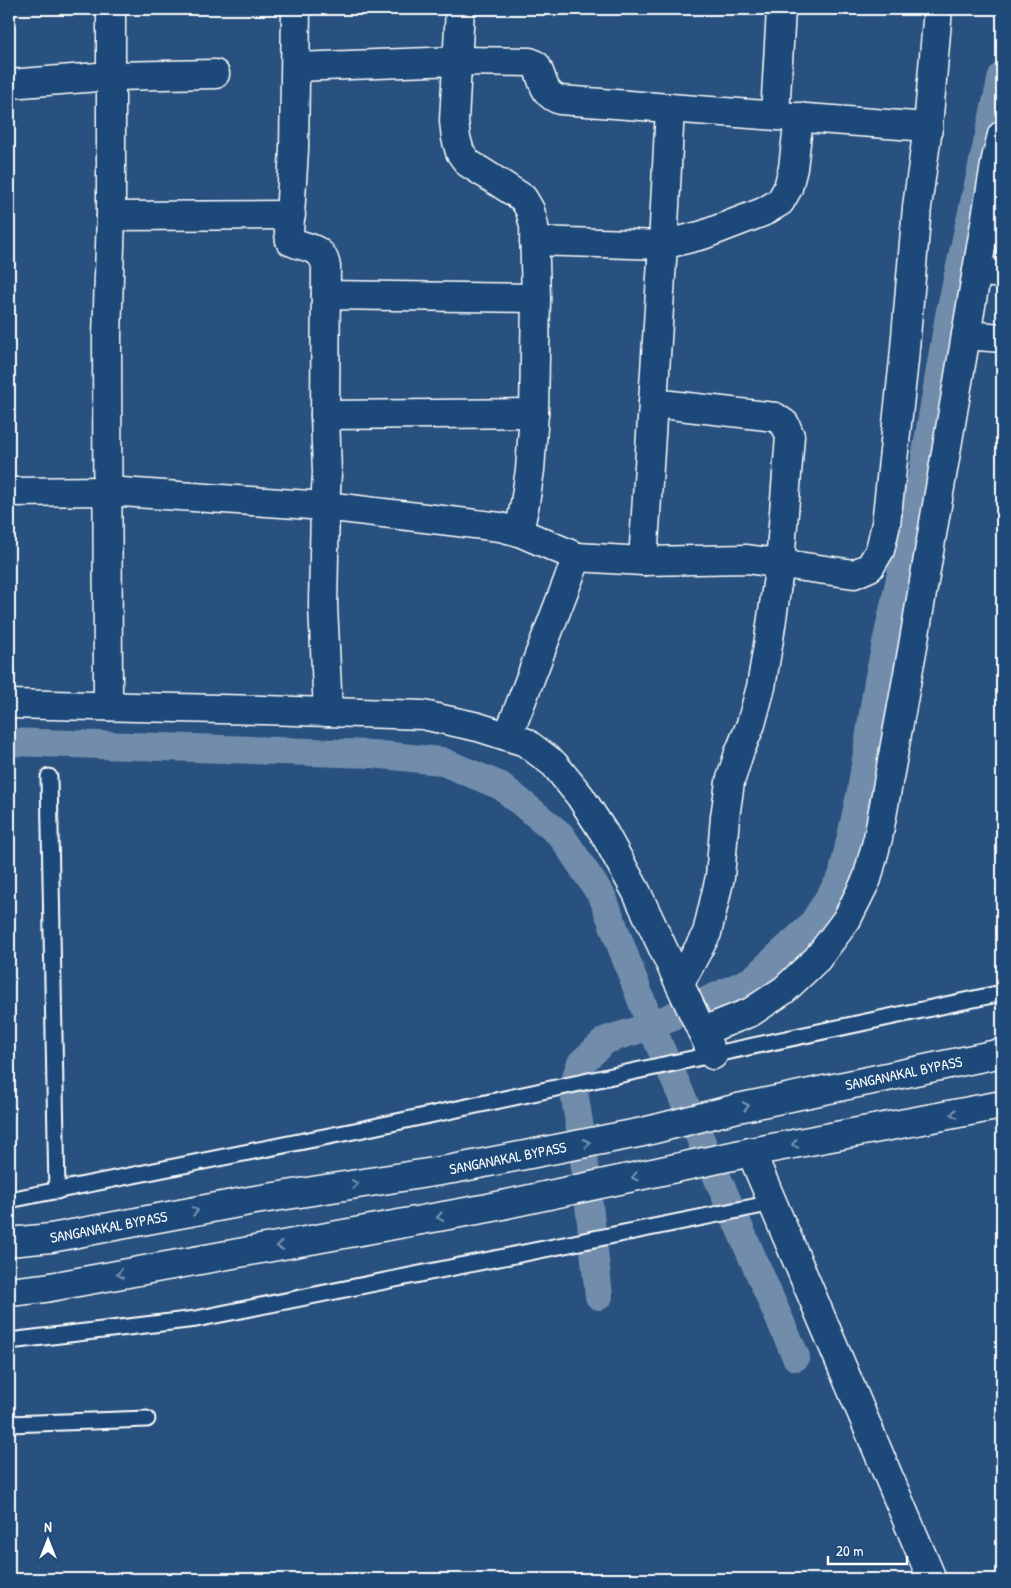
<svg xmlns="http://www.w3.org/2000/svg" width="1011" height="1588" viewBox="0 0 1011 1588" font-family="'Patrick Hand',sans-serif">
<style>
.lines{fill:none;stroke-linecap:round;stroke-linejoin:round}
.canal{stroke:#718dab;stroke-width:28}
.service-casing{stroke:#fff;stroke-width:19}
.minor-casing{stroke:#fff;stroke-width:31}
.primary-casing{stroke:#fff;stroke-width:31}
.service{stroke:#1f4a7a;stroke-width:15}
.minor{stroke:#1f4a7a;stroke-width:28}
.primary{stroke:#1f4a7a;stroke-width:28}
.oneway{stroke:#7992af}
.labels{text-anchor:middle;stroke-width:4;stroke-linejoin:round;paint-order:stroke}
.street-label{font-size:15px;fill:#fff;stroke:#1f4a7a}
</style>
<rect width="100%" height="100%" fill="#28517f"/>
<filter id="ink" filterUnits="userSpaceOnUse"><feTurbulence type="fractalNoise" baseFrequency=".02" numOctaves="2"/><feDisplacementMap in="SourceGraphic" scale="10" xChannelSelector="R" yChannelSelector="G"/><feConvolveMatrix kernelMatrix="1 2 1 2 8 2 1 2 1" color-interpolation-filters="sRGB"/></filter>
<g filter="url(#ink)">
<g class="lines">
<g class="canal">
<polyline points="9,742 372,754 441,761 501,786 561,835 603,898 651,1026 796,1357"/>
<polyline points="599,1296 582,1141 573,1085 581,1063 606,1040 651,1026 752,980 811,926 842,877 861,791 878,681 923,471 949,316 1002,76"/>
</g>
<g class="service-casing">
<g id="service">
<polyline points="49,777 57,1191"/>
<polyline points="9,1200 359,1130 1002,993"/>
<polyline points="9,1341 196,1319 773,1203"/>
<polyline points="9,1424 147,1419"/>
</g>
</g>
<g class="minor-casing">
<g id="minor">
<path d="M296 9 294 149 289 233 290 241C307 249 323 246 326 267L325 415 327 473 325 506 323 605 328 712"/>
<polyline points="460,9 454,121 456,138 460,152 468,163 523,198 530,210 534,226 536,298 534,413 530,470 525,503 519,532"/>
<path d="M296 67 457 61 530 62 536 65C544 80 542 94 560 100L928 127"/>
<polyline points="9,84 111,76 215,74"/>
<polyline points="775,115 781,9"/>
<polyline points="111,216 291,215"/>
<polyline points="534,241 663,245 703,235 763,212 780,202 788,188 793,168 799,117"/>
<polyline points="977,271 1002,274"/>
<polyline points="326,295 536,298"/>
<polyline points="966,335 1002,338"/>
<polyline points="653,403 775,417 785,424 790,436 780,563 769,639 761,687 751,724 739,753 730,782 725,817 720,877 707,933 680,983"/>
<polyline points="325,415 534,413"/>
<polyline points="9,492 107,491 325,506 500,527 519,532 577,557 643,561 747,559 854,574 870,567 880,550 886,524 904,360 917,207 928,127 938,9"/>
<polyline points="643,561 663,245 670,108"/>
<polyline points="9,704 264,710 423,715 478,727 525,742 554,764 580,796 604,833 636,891 713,1055"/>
<polyline points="108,706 107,336 111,216 111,9"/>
<polyline points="508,736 577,557"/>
<polyline points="703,1031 751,1012 784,990 817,959 847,919 867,879 878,838 913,646 996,159 1002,135"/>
<polyline points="751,1152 932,1579"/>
</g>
</g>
<g class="primary-casing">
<g id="primary">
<path id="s1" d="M9 1242 51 1238 249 1201 453 1169 643 1132 738 1108 1002 1053"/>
<polyline points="9,1292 45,1288 488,1208 751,1152 1002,1105"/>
</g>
</g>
<use href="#service" class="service"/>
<use href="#minor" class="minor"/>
<use href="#primary" class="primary"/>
</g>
<defs><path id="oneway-chevron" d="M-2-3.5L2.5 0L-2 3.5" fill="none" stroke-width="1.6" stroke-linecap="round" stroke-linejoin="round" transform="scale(1.25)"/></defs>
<g class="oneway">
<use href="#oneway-chevron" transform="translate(746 1106) rotate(-12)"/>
<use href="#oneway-chevron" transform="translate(954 1114) rotate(169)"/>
<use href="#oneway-chevron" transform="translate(587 1143) rotate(-11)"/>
<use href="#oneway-chevron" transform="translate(795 1144) rotate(169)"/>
<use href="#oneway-chevron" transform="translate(635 1177) rotate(168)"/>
<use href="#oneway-chevron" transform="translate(355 1184) rotate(-9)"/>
<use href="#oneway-chevron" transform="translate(195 1211) rotate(-10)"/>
<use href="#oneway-chevron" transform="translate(440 1217) rotate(170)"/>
<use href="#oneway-chevron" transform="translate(280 1246) rotate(170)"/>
<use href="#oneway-chevron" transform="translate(120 1274) rotate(170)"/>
</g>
</g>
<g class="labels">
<g class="street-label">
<text dy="5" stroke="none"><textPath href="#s1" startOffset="911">SANGANAKAL BYPASS</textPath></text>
<text dy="5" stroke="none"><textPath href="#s1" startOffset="506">SANGANAKAL BYPASS</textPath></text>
<text dy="5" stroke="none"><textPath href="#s1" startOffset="101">SANGANAKAL BYPASS</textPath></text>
</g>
</g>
<rect width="1011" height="1588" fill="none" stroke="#1f4a7a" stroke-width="30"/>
<rect x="15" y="15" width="981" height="1558" fill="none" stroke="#fff" stroke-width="2" filter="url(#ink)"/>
<g transform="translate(48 1540)" stroke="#1f4a7a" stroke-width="4" paint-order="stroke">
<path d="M0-4L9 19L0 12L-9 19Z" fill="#ffffff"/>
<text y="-8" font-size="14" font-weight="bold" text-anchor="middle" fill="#ffffff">N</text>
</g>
<path d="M828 1556v8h79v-8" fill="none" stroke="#ffffff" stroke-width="2.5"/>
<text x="836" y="1556" font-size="15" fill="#ffffff" stroke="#1f4a7a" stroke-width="4" paint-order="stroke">20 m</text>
</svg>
